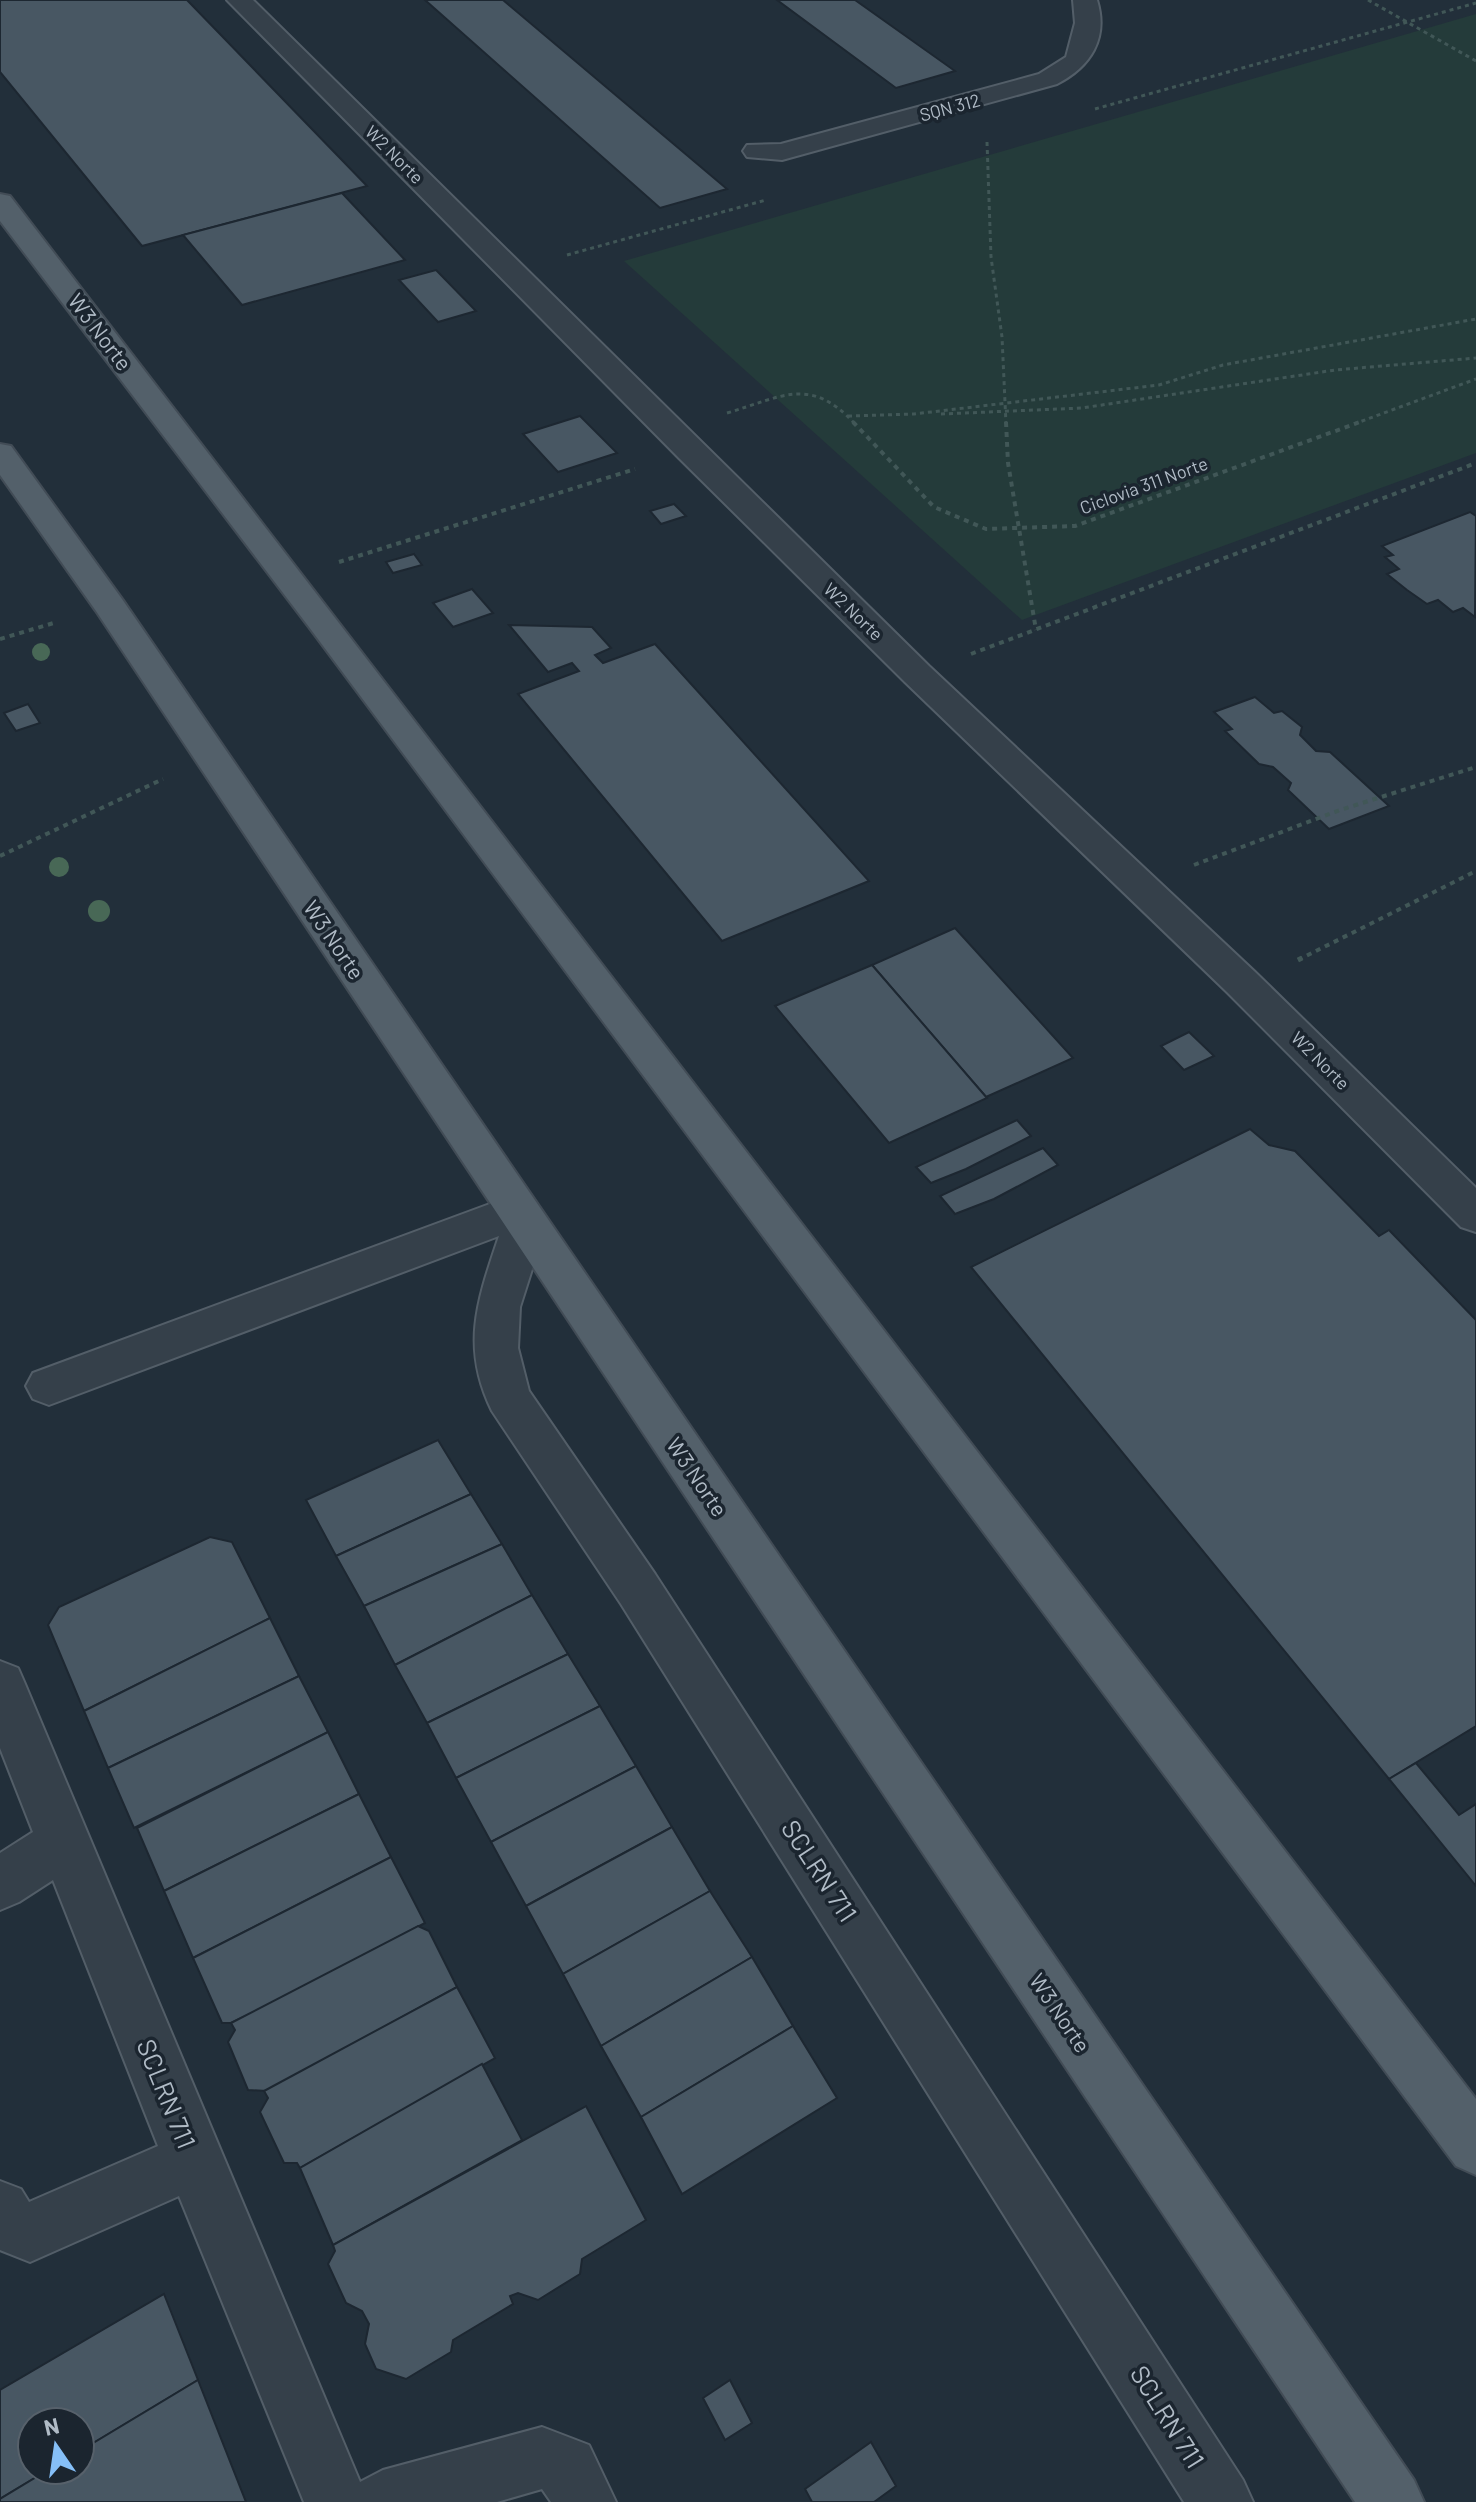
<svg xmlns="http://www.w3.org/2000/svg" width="1476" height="2502" viewBox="0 0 1476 2502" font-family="Barlow,sans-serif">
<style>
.green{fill:#243b3a}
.building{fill:#485763;stroke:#1d2731;stroke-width:2}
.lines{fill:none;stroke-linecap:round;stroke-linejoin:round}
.minor-casing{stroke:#535e68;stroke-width:4}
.major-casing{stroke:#424c56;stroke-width:4}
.path-far2{stroke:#415757;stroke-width:3;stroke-dasharray:4 4;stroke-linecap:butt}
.path-far1{stroke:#415757;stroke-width:4;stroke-dasharray:5 5;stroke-linecap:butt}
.path{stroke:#415757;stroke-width:5;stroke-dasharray:6 6;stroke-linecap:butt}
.minor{fill:#35404a;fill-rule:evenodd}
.major{fill:#53606a;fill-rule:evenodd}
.tree{fill:#486856}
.labels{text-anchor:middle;stroke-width:7;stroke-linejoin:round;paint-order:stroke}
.far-street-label{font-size:18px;fill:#b0bbc6;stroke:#1b252f}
.street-label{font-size:22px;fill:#b0bbc6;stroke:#1b252f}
.near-street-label{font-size:26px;fill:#b0bbc6;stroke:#1b252f}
</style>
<rect width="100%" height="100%" fill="#222f3a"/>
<polygon class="green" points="1476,14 1476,453 1022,620 624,261"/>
<g class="building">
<polygon points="0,0 187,0 367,186 142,246 0,72"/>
<polygon points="425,0 503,0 727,189 660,208"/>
<polygon points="777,0 855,0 955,71 896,88"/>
<polygon points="342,193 405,260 242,305 183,235"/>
<polygon points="436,270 476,311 438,322 399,280"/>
<polygon points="580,416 617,453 558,472 523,434"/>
<polygon points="674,504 686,516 661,524 650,511"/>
<polygon points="1470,512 1476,516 1475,617 1463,608 1453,612 1438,600 1427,604 1407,590 1387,574 1399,569 1385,557 1393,555 1382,546"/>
<polygon points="414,554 422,565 393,573 386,562"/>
<polygon points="472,589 493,613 453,627 433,603"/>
<polygon points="509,625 592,627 611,648 595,655 603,663 655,644 869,881 722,941 518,694 579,671 572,663 548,672"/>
<polygon points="1255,697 1274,713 1282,711 1302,727 1300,735 1316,751 1330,752 1389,806 1329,829 1288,790 1291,783 1273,767 1259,764 1225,731 1232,729 1214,712"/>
<polygon points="28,704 40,723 16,731 4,713"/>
<polygon points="955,928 1073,1058 986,1097 872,965"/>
<polygon points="872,965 987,1098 889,1143 775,1006"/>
<polygon points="1189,1032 1214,1056 1184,1070 1161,1046"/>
<polygon points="1017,1120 1031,1136 966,1169 931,1183 916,1167"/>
<polygon points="1250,1129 1269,1145 1295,1151 1379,1236 1389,1230 1476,1320 1476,1726 1389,1779 971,1267"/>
<polygon points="1043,1148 1058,1165 994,1199 955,1214 940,1196"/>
<polygon points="438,1440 471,1494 336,1556 306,1500"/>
<polygon points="471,1494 502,1544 364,1606 336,1556"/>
<polygon points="210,1537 232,1542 270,1618 84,1711 48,1625 59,1607"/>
<polygon points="502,1544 532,1595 395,1665 364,1606"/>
<polygon points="532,1595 568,1654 427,1723 395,1665"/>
<polygon points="270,1618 299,1676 108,1768 84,1711"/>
<polygon points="568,1654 600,1706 456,1778 427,1723"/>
<polygon points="299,1676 328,1732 134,1828 108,1768"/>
<polygon points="600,1706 636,1766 491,1842 456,1778"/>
<polygon points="328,1732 359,1794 164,1891 137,1828"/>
<polygon points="1416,1763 1459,1815 1476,1804 1476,1886 1389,1779"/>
<polygon points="636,1766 672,1827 526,1906 491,1842"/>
<polygon points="359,1794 391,1857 193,1958 164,1891"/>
<polygon points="672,1827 710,1891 563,1974 526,1906"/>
<polygon points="391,1857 425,1923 271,2004 231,2023 222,2023 193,1958"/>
<polygon points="710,1891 752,1957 601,2046 563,1974"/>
<polygon points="418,1926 429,1931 457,1987 267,2091 248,2090 228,2042 235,2030 231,2023"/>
<polygon points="752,1957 793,2026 641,2117 601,2046"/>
<polygon points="457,1987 495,2058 300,2168 297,2163 284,2163 260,2112 268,2098 264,2091"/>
<polygon points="793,2026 837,2098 682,2194 641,2117"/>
<polygon points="482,2064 522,2140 333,2245 300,2168"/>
<polygon points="586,2106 646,2220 582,2259 580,2274 538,2300 518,2293 510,2296 513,2304 453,2340 451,2352 406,2379 376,2369 365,2344 369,2324 362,2311 346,2303 328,2264 335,2251 333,2245"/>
<polygon points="164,2294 198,2380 80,2451 80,2422 32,2422 32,2470 48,2470 0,2499 0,2390"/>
<polygon points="198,2380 246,2502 0,2502 0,2499 48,2470 80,2470 80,2451"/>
<polygon points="730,2380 752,2423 725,2440 703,2398"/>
<polygon points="871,2442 896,2486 874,2502 812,2502 805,2489"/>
</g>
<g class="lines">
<g class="minor-casing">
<g id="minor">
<polygon points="227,0 253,0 929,666 1255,972 1476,1188 1476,1232 1461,1227 1227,992 905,682 679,458"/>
<path d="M1073 0H1097C1109 39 1090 67 1057 84L782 160 747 157 743 151 747 145 781 144 1039 74 1066 57 1075 23Z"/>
<path d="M517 1194 532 1199 547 1222 520 1307 518 1348 529 1391 655 1574 1243 2480 1253 2502H1184L621 1604 492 1411C460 1346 478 1299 499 1236L49 1405 33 1399 26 1386 33 1373Z"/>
<polygon points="0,1661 18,1668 25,1684 360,2482 383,2470 542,2427 589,2445 616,2502 551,2502 542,2489 497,2502 304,2502 179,2196 30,2262 0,2250 0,2181 21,2189 29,2202 158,2146 53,1880 19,1902 0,1910 0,1853 33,1832 0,1748"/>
</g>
</g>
<g class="major-casing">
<g id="major">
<polygon points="0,194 10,196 1476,2099 1476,2175 1456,2166 309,627 0,221"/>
<polygon points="0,444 11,446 122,599 1414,2480 1424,2502 1355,2502 96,611 0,475"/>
</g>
</g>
<g class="path-far2">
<polyline points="1368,0 1476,61"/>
<polyline points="1095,109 1476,3"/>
<polyline points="987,142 991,257 1002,337 1006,424"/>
<polyline points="567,255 766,200"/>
<path d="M727 413C782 397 810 375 855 424"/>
<polyline points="941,414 1082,408 1335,370 1476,358"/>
<polyline points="848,416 914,414 1159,385 1223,365 1476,319"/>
<polyline points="1354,424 1476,379"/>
</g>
<g class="path-far1">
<polyline points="853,422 934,507 986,529 1075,526 1360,422"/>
<polyline points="1006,422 1008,463 1036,630"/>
<polyline points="339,562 635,469"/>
<polyline points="0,639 57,622"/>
<polyline points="971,654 1476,463"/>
<polyline points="0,856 163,779"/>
<polyline points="1194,865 1340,810 1476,767"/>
<polyline points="1298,960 1476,871"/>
</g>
<polyline class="path" points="1298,960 1302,958"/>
<use href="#minor" class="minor"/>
<use href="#major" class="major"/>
</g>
<g class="tree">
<circle cx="41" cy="652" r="9"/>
<circle cx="59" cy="867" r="10"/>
<circle cx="99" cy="911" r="11"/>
</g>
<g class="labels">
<g class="far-street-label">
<text transform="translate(950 108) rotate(-15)" y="6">SQN 312</text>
<text transform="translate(394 155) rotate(45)" y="6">W2 Norte</text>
<text transform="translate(1144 486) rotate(-20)" y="6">Ciclovia 311 Norte</text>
<text transform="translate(853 612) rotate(44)" y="6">W2 Norte</text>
<text transform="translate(1320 1061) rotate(45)" y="6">W2 Norte</text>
</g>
<g class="street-label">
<text transform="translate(100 332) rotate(53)" y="8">W3 Norte</text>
<text transform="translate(334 940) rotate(56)" y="8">W3 Norte</text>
<text transform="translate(697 1477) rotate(56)" y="8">W3 Norte</text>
<text transform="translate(1060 2013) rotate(56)" y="8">W3 Norte</text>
</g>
<g class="near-street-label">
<text transform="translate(819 1871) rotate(57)" y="9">SCLRN 711</text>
<text transform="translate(166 2094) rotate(68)" y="9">SCLRN 711</text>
<text transform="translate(1167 2417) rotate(58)" y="9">SCLRN 711</text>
</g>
</g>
<g transform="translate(56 2446) rotate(347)"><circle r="38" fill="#1b252f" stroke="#57616b" stroke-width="2"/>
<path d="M0-6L14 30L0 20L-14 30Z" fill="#85bff7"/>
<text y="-12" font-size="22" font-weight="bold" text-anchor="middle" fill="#b0bbc6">N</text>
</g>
</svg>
